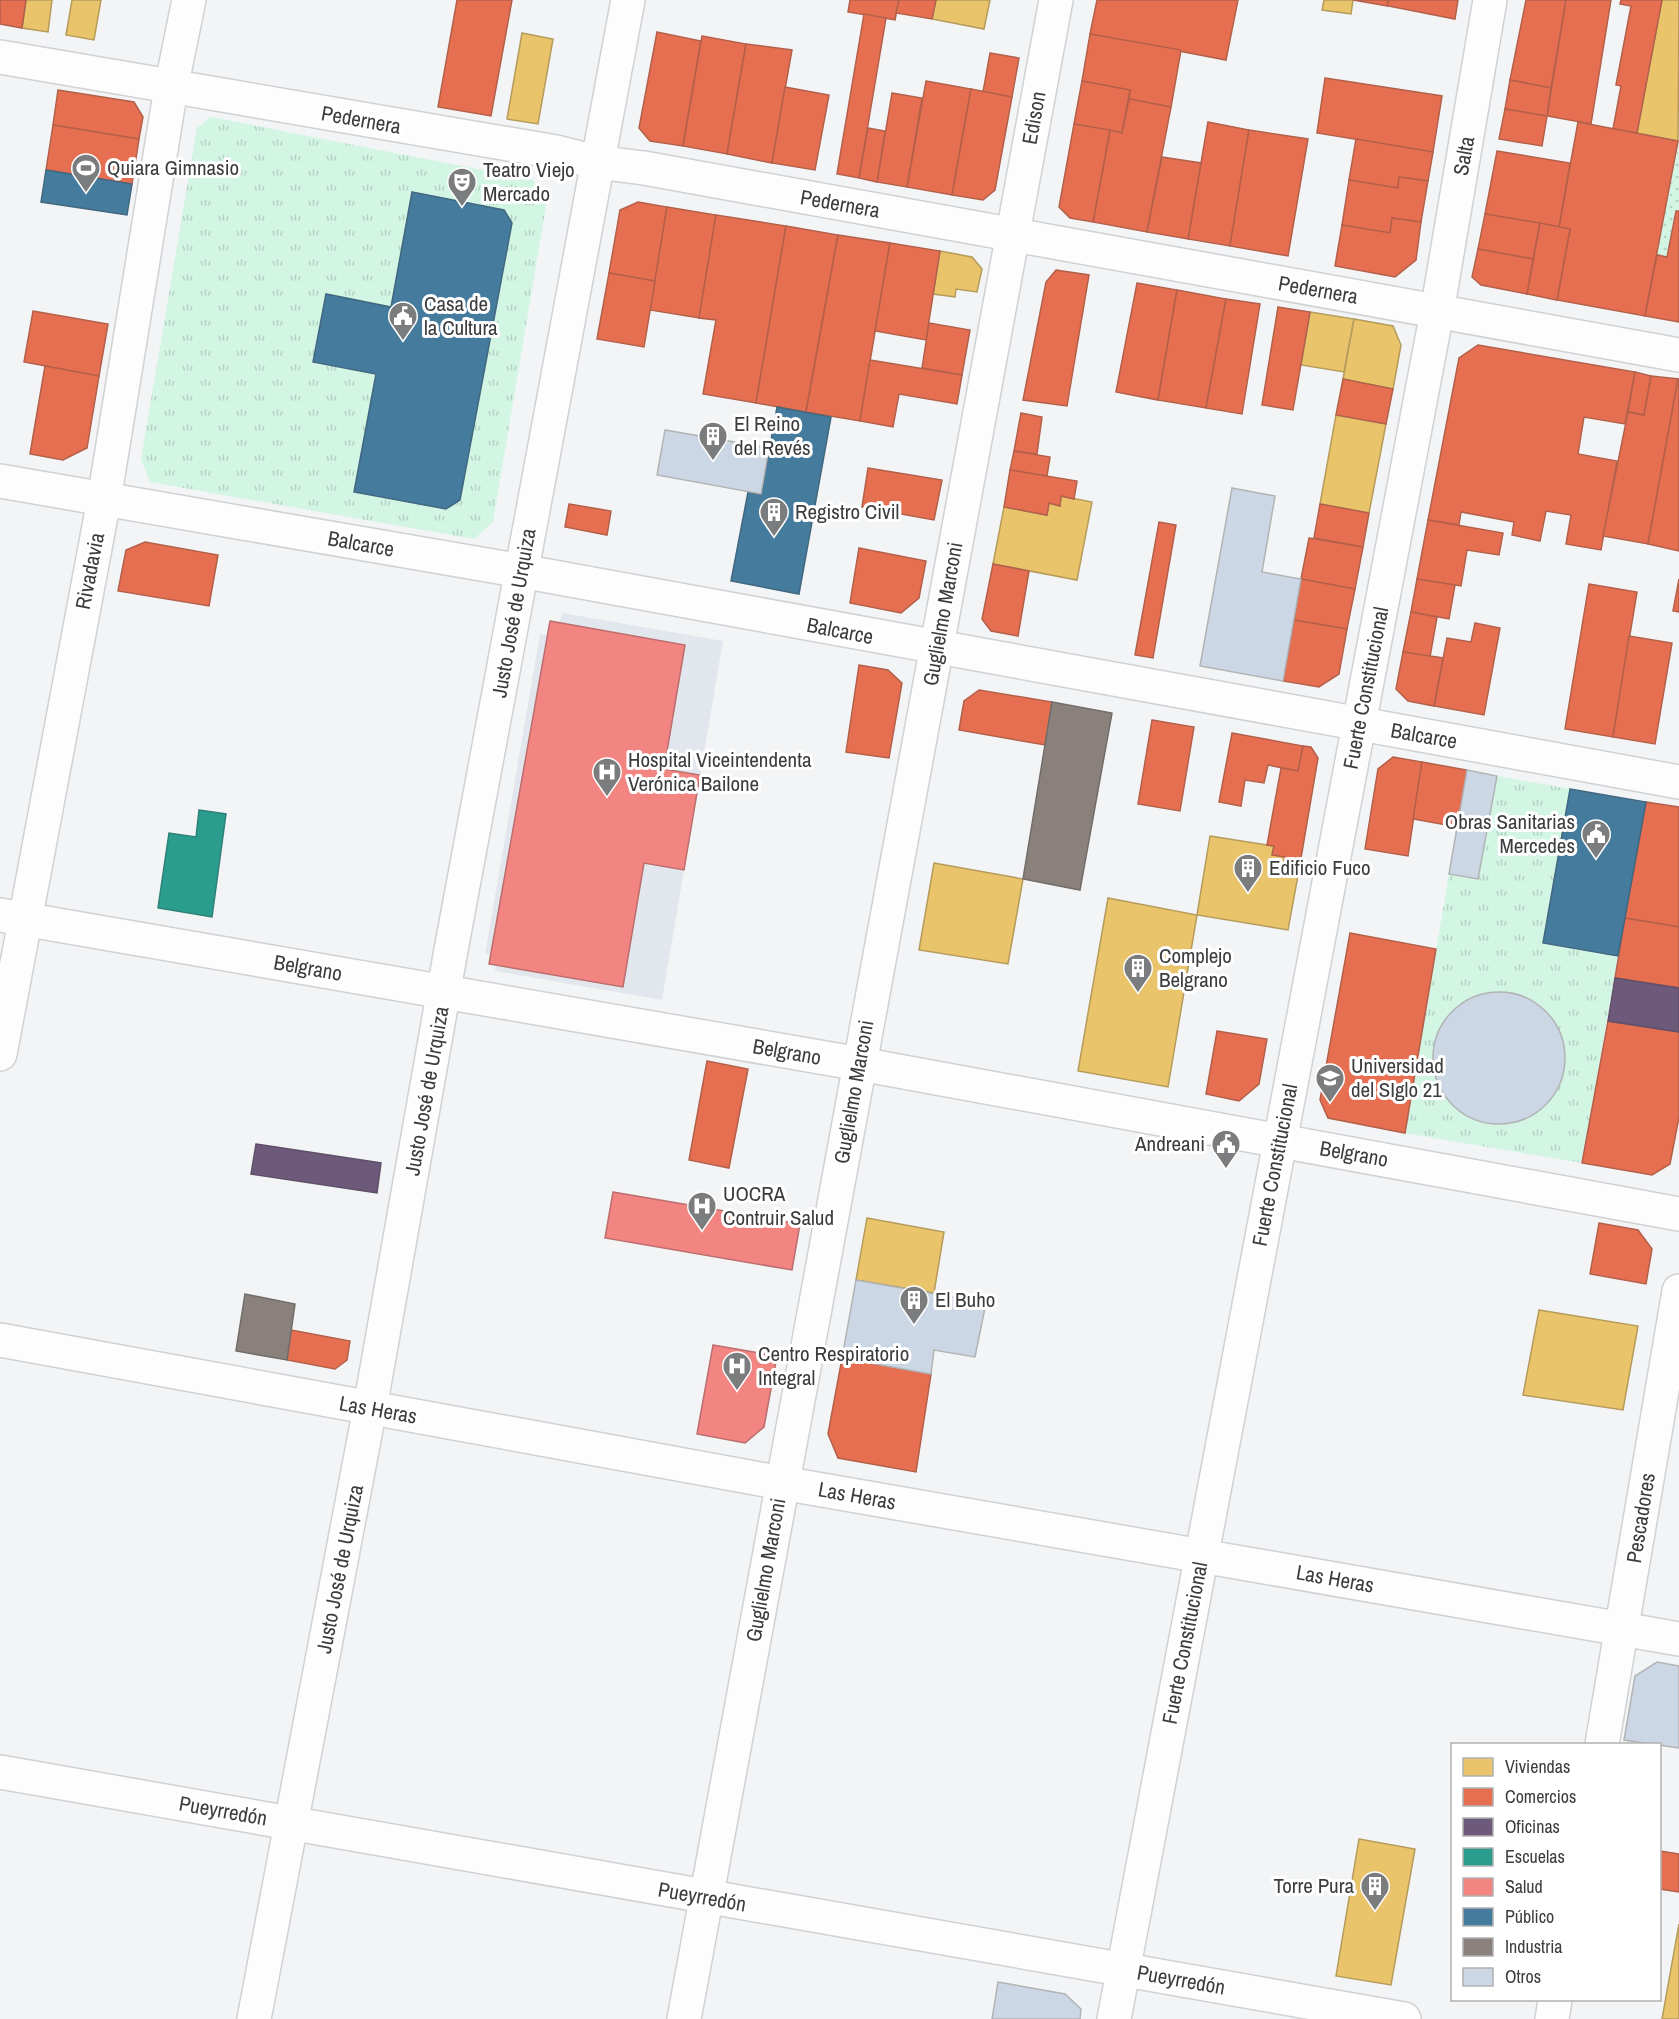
<svg xmlns="http://www.w3.org/2000/svg" width="1679" height="2019" viewBox="0 0 1679 2019" font-family="'Archivo Narrow',sans-serif">
<style>
.built{fill:#e2e7ed}
.park{fill:url(#park-tufts)}
.garden{fill:url(#garden-dots)}
.homes{fill:#e9c46a;stroke:#b59b5c;stroke-width:1.5}
.shops{fill:#e76f51;stroke:#b3604b;stroke-width:1.5}
.offices{fill:#6d597a;stroke:#5e5068;stroke-width:1.5}
.schools{fill:#2a9d8f;stroke:#2f8076;stroke-width:1.5}
.health{fill:#f28482;stroke:#bb6e6d;stroke-width:1.5}
.public{fill:#457b9d;stroke:#426880;stroke-width:1.5}
.industry{fill:#8a817c;stroke:#726c69;stroke-width:1.5}
.building{fill:#ccd7e5;stroke:#b2b3b4;stroke-width:1.5}
.lines{fill:none;stroke-linecap:round;stroke-linejoin:round}
.minor-casing{stroke:#d0d1d3;stroke-width:36}
.minor{stroke:#fdfdfe;stroke-width:33}
.labels{text-anchor:middle;stroke-width:6;stroke-linejoin:round;paint-order:stroke}
.street-label{font-size:21px;fill:#3b3c3d;stroke:#fff}
.poi-label{font-size:21px;fill:#3b3c3d;stroke:#fff;text-anchor:start}
</style>
<defs>
<pattern id="park-tufts" width="24" height="20" patternUnits="userSpaceOnUse" patternTransform="scale(1.5)"><rect width="24" height="20" fill="#d2f5e4"/><path d="M3 7l-1-3M5 7V3M7 7l1-3M15 17l-1-3M17 17v-4M19 17l1-3" fill="none" stroke="#b5d3c4"/></pattern>
<pattern id="garden-dots" width="8" height="8" patternUnits="userSpaceOnUse" patternTransform="scale(1.5)"><rect width="8" height="8" fill="#d2f5e4"/><path d="M2 2h.1M6 6h.1" fill="none" stroke="#b5d3c4" stroke-width="1.8" stroke-linecap="round"/></pattern>
</defs>
<rect width="100%" height="100%" fill="#f2f4f6"/>
<polygon class="built" points="562,613 723,641 662,1000 495,971 496,965 491,955 485,954 540,634 547,635 550,621 560,623"/>
<g class="park">
<polygon points="211,117 533,180 547,200 493,522 474,539 150,482 141,459 197,128"/>
<polygon points="1497,776 1570,789 1543,943 1618,956 1582,1163 1405,1133 1449,874 1478,879"/>
</g>
<polygon class="garden" points="1679,141 1679,211 1675,211 1667,257 1657,255"/>
<g class="homes">
<polygon points="26,0 52,0 48,32 22,28"/>
<polygon points="72,0 101,0 94,40 66,35"/>
<polygon points="936,0 990,0 984,29 932,19"/>
<polygon points="1324,0 1353,0 1351,14 1322,10"/>
<polygon points="1662,0 1679,0 1678,141 1637,133"/>
<polygon points="522,33 553,39 538,124 507,119"/>
<polygon points="940,251 972,257 982,269 977,292 956,289 955,297 933,294"/>
<polygon points="1310,312 1354,319 1344,372 1301,365"/>
<polygon points="1354,319 1393,326 1401,345 1393,389 1343,379"/>
<polygon points="1336,415 1386,424 1369,513 1320,504"/>
<polygon points="1061,496 1092,502 1077,580 993,564 1004,507 1047,515 1049,503 1060,506"/>
<polygon points="1210,836 1274,846 1272,855 1285,857 1283,868 1299,870 1288,930 1197,915"/>
<polygon points="934,863 1023,879 1008,964 919,950"/>
<polygon points="1108,898 1197,915 1168,1087 1078,1071"/>
<polygon points="867,1218 944,1232 934,1293 856,1280"/>
<polygon points="1539,1310 1638,1326 1623,1410 1523,1395"/>
<polygon points="1359,1839 1415,1849 1391,1985 1336,1976"/>
<polygon points="1679,1924 1679,2019 1662,2019"/>
</g>
<g class="shops">
<polygon points="0,0 26,0 22,28 0,24"/>
<polygon points="457,0 512,0 491,116 438,107"/>
<polygon points="850,0 899,0 895,20 848,12"/>
<polygon points="899,0 936,0 932,19 896,13"/>
<polygon points="1097,0 1238,0 1226,60 1090,34"/>
<polygon points="1353,0 1388,0 1388,6"/>
<polygon points="1388,0 1458,0 1455,19 1388,6"/>
<polygon points="1526,0 1566,0 1551,88 1510,80"/>
<polygon points="1566,0 1611,0 1591,124 1547,116"/>
<polygon points="1621,0 1662,0 1637,133 1613,129 1621,86 1616,85 1631,6 1620,4"/>
<polygon points="864,14 886,18 859,178 837,174"/>
<polygon points="657,32 701,41 683,146 650,141 639,128"/>
<polygon points="1090,34 1181,50 1171,107 1129,99 1130,90 1082,81"/>
<polygon points="702,36 746,44 727,154 683,146"/>
<polygon points="746,44 792,50 772,163 727,154"/>
<polygon points="990,53 1019,58 1012,97 983,92"/>
<polygon points="1325,78 1442,96 1433,152 1317,133"/>
<polygon points="1510,80 1551,88 1547,116 1505,109"/>
<polygon points="926,81 971,89 952,195 907,187"/>
<polygon points="1082,81 1130,90 1122,133 1074,124"/>
<polygon points="785,87 829,95 815,170 772,163"/>
<polygon points="971,89 1012,97 995,190 983,200 952,195"/>
<polygon points="58,90 134,102 143,117 139,139 53,125"/>
<polygon points="892,93 922,98 907,187 877,182"/>
<polygon points="1129,99 1171,107 1147,232 1093,222 1110,130 1122,133"/>
<polygon points="1505,109 1547,116 1542,146 1499,139"/>
<polygon points="1208,122 1249,130 1230,246 1188,239"/>
<polygon points="1578,122 1678,141 1645,316 1557,300 1570,229 1559,227"/>
<polygon points="1074,124 1110,130 1093,222 1070,218 1059,207"/>
<polygon points="53,125 139,139 132,184 46,170"/>
<polygon points="868,128 885,131 877,182 859,178"/>
<polygon points="1249,130 1308,139 1288,256 1230,246"/>
<polygon points="1356,139 1433,152 1428,181 1399,177 1398,188 1349,180"/>
<polygon points="1497,151 1570,163 1559,227 1485,214"/>
<polygon points="1162,157 1201,163 1188,239 1147,232"/>
<polygon points="1399,177 1428,181 1421,222 1392,218 1390,233 1342,225 1349,180 1398,188"/>
<polygon points="638,202 667,207 655,281 609,273 620,210"/>
<polygon points="667,207 716,215 699,318 650,310"/>
<polygon points="1676,211 1679,211 1679,322 1645,316 1657,255 1667,257"/>
<polygon points="1485,214 1540,223 1533,259 1478,249"/>
<polygon points="716,215 786,226 756,403 703,394 716,320 699,318"/>
<polygon points="1392,218 1421,222 1416,260 1395,277 1335,266 1342,225 1390,233"/>
<polygon points="1540,223 1570,229 1557,300 1527,294"/>
<polygon points="786,226 838,235 806,412 756,403"/>
<polygon points="838,235 890,243 860,421 806,412"/>
<polygon points="890,243 940,251 926,340 875,331"/>
<polygon points="1478,249 1533,259 1527,294 1481,285 1472,277"/>
<polygon points="1056,270 1089,275 1067,406 1023,400 1046,282"/>
<polygon points="609,273 655,281 644,347 597,339"/>
<polygon points="1137,283 1177,290 1158,400 1116,392"/>
<polygon points="1177,290 1226,299 1206,408 1158,400"/>
<polygon points="1226,299 1260,304 1242,414 1206,408"/>
<polygon points="1278,307 1310,312 1293,410 1262,405"/>
<polygon points="33,311 108,324 99,376 24,362"/>
<polygon points="929,323 970,330 962,375 922,368"/>
<polygon points="1478,345 1635,372 1625,424 1584,417 1578,454 1617,461 1601,550 1566,544 1571,515 1546,511 1540,541 1512,535 1514,522 1461,512 1459,525 1428,520 1459,358"/>
<polygon points="870,360 962,375 957,404 899,394 893,427 860,421"/>
<polygon points="45,366 99,376 87,448 63,460 30,454"/>
<polygon points="1635,372 1651,376 1644,415 1628,412"/>
<polygon points="1651,376 1678,379 1648,544 1603,536 1628,412 1644,415"/>
<polygon points="1343,379 1393,389 1386,424 1336,415"/>
<polygon points="1678,379 1679,380 1679,551 1648,544"/>
<polygon points="1021,413 1042,417 1037,454 1014,451"/>
<polygon points="1014,451 1050,457 1047,476 1010,470"/>
<polygon points="868,468 942,480 934,520 862,507"/>
<polygon points="1010,470 1077,481 1074,499 1061,496 1060,506 1049,503 1047,515 1004,507"/>
<polygon points="569,504 611,511 607,535 565,527"/>
<polygon points="1320,504 1369,513 1363,547 1314,538"/>
<polygon points="1428,520 1503,533 1499,555 1467,550 1461,586 1417,579"/>
<polygon points="1159,522 1176,525 1153,658 1135,655"/>
<polygon points="1309,538 1363,547 1355,589 1301,579"/>
<polygon points="145,542 218,555 209,606 118,591 126,550"/>
<polygon points="859,548 926,561 919,598 901,613 850,603"/>
<polygon points="993,564 1029,571 1018,636 991,631 982,619"/>
<polygon points="1301,579 1355,589 1347,629 1294,620"/>
<polygon points="1417,579 1455,585 1449,619 1411,612"/>
<polygon points="1679,579 1679,612 1673,611"/>
<polygon points="1589,584 1637,592 1613,737 1565,729"/>
<polygon points="1411,612 1437,617 1430,657 1403,652"/>
<polygon points="1294,620 1347,629 1339,674 1319,687 1283,681"/>
<polygon points="1475,623 1500,628 1484,715 1434,706 1447,638 1471,642"/>
<polygon points="1629,636 1672,643 1655,744 1613,737"/>
<polygon points="1403,652 1443,658 1434,706 1408,701 1396,689"/>
<polygon points="859,665 888,670 902,683 889,758 846,752"/>
<polygon points="979,690 1052,702 1045,745 959,730 964,701"/>
<polygon points="1152,720 1194,727 1180,811 1138,804"/>
<polygon points="1232,733 1303,746 1298,771 1268,765 1264,783 1245,780 1241,806 1219,802"/>
<polygon points="1303,746 1311,747 1318,758 1299,870 1283,868 1285,857 1272,855 1274,846 1267,845 1281,768 1298,771"/>
<polygon points="1393,757 1422,762 1408,856 1365,849 1378,769"/>
<polygon points="1422,762 1467,770 1457,827 1413,819"/>
<polygon points="1646,802 1679,807 1679,927 1625,918"/>
<polygon points="1625,918 1679,927 1679,988 1615,978"/>
<polygon points="1350,933 1436,949 1405,1133 1328,1118 1320,1100"/>
<polygon points="1608,1021 1679,1032 1679,1117 1670,1164 1652,1175 1582,1163"/>
<polygon points="1217,1031 1267,1039 1259,1084 1239,1101 1206,1094"/>
<polygon points="707,1061 748,1069 729,1168 689,1160"/>
<polygon points="1599,1223 1638,1230 1652,1249 1646,1284 1590,1274"/>
<polygon points="291,1330 350,1341 347,1360 335,1369 287,1360"/>
<polygon points="842,1358 931,1374 916,1472 838,1458 828,1434"/>
<polygon points="1660,1851 1679,1854 1679,1892 1660,1889"/>
</g>
<g class="offices">
<polygon points="1615,978 1679,988 1679,1032 1608,1021"/>
<polygon points="256,1144 381,1163 377,1193 251,1174"/>
</g>
<polygon class="schools" points="199,810 226,814 212,917 158,908 169,833 196,837"/>
<g class="health">
<polygon points="550,621 685,645 664,769 700,775 684,870 644,863 623,987 489,964"/>
<polygon points="613,1192 800,1224 792,1270 605,1238"/>
<polygon points="713,1345 777,1356 764,1427 745,1443 697,1434"/>
</g>
<g class="public">
<polygon points="46,170 132,184 127,215 41,202"/>
<polygon points="412,192 504,210 512,223 460,500 446,509 354,492 376,374 313,362 326,294 391,307"/>
<polygon points="777,407 831,417 799,594 731,581 748,492 761,494"/>
<polygon points="1570,789 1646,802 1618,956 1543,943"/>
</g>
<g class="industry">
<polygon points="1052,702 1112,713 1080,890 1023,879"/>
<polygon points="245,1294 295,1304 287,1360 236,1351"/>
</g>
<g class="building">
<polygon points="665,430 769,448 761,494 657,475"/>
<polygon points="1232,488 1275,496 1262,572 1301,579 1283,681 1200,666"/>
<polygon points="1467,770 1497,776 1478,879 1449,874"/>
<circle cx="1499" cy="1058" r="66"/>
<polygon points="856,1280 986,1303 975,1357 934,1350 931,1374 842,1358"/>
<polygon points="1657,1662 1679,1666 1679,1748 1624,1740 1635,1676"/>
<polygon points="998,1982 1065,1994 1081,2009 1080,2019 992,2019"/>
</g>
<g class="lines">
<g class="minor-casing">
<g id="minor">
<polyline points="0,57 556,152 596,162 644,168 1679,355"/>
<polyline points="0,481 521,571 1679,782"/>
<polyline points="0,915 860,1064 1679,1214"/>
<polyline points="0,1054 104,500 171,88 189,0"/>
<polyline points="0,1340 782,1483 1679,1639"/>
<polyline points="1602,1744 1679,1291"/>
<polyline points="0,1772 1404,2019"/>
<polyline points="254,2019 370,1408 451,950 628,0"/>
<polyline points="684,2019 1056,0"/>
<polyline points="1114,2019 1437,312 1490,0"/>
<polyline points="1552,2019 1555,2000"/>
</g>
</g>
<use href="#minor" class="minor"/>
</g>
<defs>
<g id="stadium-pin" transform="scale(1.5)"><path d="M0 17L-7.5 6A9.5 9.5 0 1 1 7.5 6Z" fill="#7b7c7e" stroke="#fff"/><path d="M0-5a6.5 5 0 1 0 0 10a6.5 5 0 1 0 0-10ZM-3.5-1.8h7v3.6h-7Z" fill="#fff"/></g>
<g id="theatre-pin" transform="scale(1.5)"><path d="M0 17L-7.5 6A9.5 9.5 0 1 1 7.5 6Z" fill="#7b7c7e" stroke="#fff"/><path d="M-5-5.5Q0-4 5-5.5V0Q5 5 0 6Q-5 5-5 0ZM-3.3-2.5H-1v1.5H-3.3ZM1-2.5H3.3v1.5H1ZM-2.8 1Q0 5.5 2.8 1Z" fill="#fff"/></g>
<g id="civic-pin" transform="scale(1.5)"><path d="M0 17L-7.5 6A9.5 9.5 0 1 1 7.5 6Z" fill="#7b7c7e" stroke="#fff"/><path d="M-.6-6.5H3V-4.5H.6V-3L4-1V1h2V6H-6V1h2V-1L-.6-3ZM-1.2 2.5V6h2.4V2.5Z" fill="#fff"/></g>
<g id="building-pin" transform="scale(1.5)"><path d="M0 17L-7.5 6A9.5 9.5 0 1 1 7.5 6Z" fill="#7b7c7e" stroke="#fff"/><path d="M-4-6H4V6H1V3H-1V6H-4ZM-2.5-4.3h1.7v1.8h-1.7ZM.8-4.3h1.7v1.8H.8ZM-2.5-1h1.7V.8h-1.7ZM.8-1h1.7V.8H.8Z" fill="#fff"/></g>
<g id="hospital-pin" transform="scale(1.5)"><path d="M0 17L-7.5 6A9.5 9.5 0 1 1 7.5 6Z" fill="#7b7c7e" stroke="#fff"/><path d="M-5-5h3v3.5h4V-5h3V5h-3V1.5h-4V5h-3Z" fill="#fff"/></g>
<g id="university-pin" transform="scale(1.5)"><path d="M0 17L-7.5 6A9.5 9.5 0 1 1 7.5 6Z" fill="#7b7c7e" stroke="#fff"/><path d="M0-5L7-2L0 1L-7-2ZM-4 1L0 2.5L4 1V4Q0 6-4 4Z" fill="#fff"/></g>
</defs>
<g fill-rule="evenodd">
<use href="#stadium-pin" x="86" y="168"/>
<use href="#theatre-pin" x="462" y="182"/>
<use href="#civic-pin" x="403" y="316"/>
<use href="#building-pin" x="713" y="436"/>
<use href="#building-pin" x="774" y="512"/>
<use href="#hospital-pin" x="607" y="772"/>
<use href="#civic-pin" x="1596" y="834"/>
<use href="#building-pin" x="1248" y="868"/>
<use href="#building-pin" x="1138" y="968"/>
<use href="#university-pin" x="1330" y="1078"/>
<use href="#civic-pin" x="1226" y="1144"/>
<use href="#hospital-pin" x="702" y="1206"/>
<use href="#building-pin" x="914" y="1300"/>
<use href="#hospital-pin" x="737" y="1366"/>
<use href="#building-pin" x="1375" y="1886"/>
</g>
<g class="labels">
<g class="street-label">
<text transform="translate(1034 118) rotate(-80)" y="7">Edison</text>
<text transform="translate(361 120) rotate(10)" y="7">Pedernera</text>
<text transform="translate(1464 156) rotate(-80)" y="7">Salta</text>
<text transform="translate(840 204) rotate(10)" y="7">Pedernera</text>
<text transform="translate(1318 290) rotate(10)" y="7">Pedernera</text>
<text transform="translate(361 544) rotate(10)" y="7">Balcarce</text>
<text transform="translate(90 571) rotate(-79)" y="7">Rivadavia</text>
<text transform="translate(514 613) rotate(-80)" y="7">Justo José de Urquiza</text>
<text transform="translate(943 614) rotate(-80)" y="7">Guglielmo Marconi</text>
<text transform="translate(840 631) rotate(11)" y="7">Balcarce</text>
<text transform="translate(1366 688) rotate(-79)" y="7">Fuerte Constitucional</text>
<text transform="translate(1424 736) rotate(10)" y="7">Balcarce</text>
<text transform="translate(308 968) rotate(10)" y="7">Belgrano</text>
<text transform="translate(787 1052) rotate(10)" y="7">Belgrano</text>
<text transform="translate(427 1091) rotate(-80)" y="7">Justo José de Urquiza</text>
<text transform="translate(854 1092) rotate(-80)" y="7">Guglielmo Marconi</text>
<text transform="translate(1354 1154) rotate(10)" y="7">Belgrano</text>
<text transform="translate(1275 1165) rotate(-79)" y="7">Fuerte Constitucional</text>
<text transform="translate(378 1410) rotate(10)" y="7">Las Heras</text>
<text transform="translate(857 1496) rotate(10)" y="7">Las Heras</text>
<text transform="translate(1641 1518) rotate(-81)" y="7">Pescadores</text>
<text transform="translate(340 1569) rotate(-79)" y="7">Justo José de Urquiza</text>
<text transform="translate(766 1570) rotate(-80)" y="7">Guglielmo Marconi</text>
<text transform="translate(1335 1579) rotate(10)" y="7">Las Heras</text>
<text transform="translate(1185 1643) rotate(-79)" y="7">Fuerte Constitucional</text>
<text transform="translate(223 1811) rotate(10)" y="7">Pueyrredón</text>
<text transform="translate(702 1897) rotate(10)" y="7">Pueyrredón</text>
<text transform="translate(1181 1980) rotate(10)" y="7">Pueyrredón</text>
</g>
<g class="poi-label">
<text x="107" y="175">Quiara Gimnasio</text>
<text x="483" y="177">Teatro Viejo<tspan x="483" dy="24">Mercado</tspan></text>
<text x="424" y="311">Casa de<tspan x="424" dy="24">la Cultura</tspan></text>
<text x="734" y="431">El Reino<tspan x="734" dy="24">del Revés</tspan></text>
<text x="795" y="519">Registro Civil</text>
<text x="628" y="767">Hospital Viceintendenta<tspan x="628" dy="24">Verónica Bailone</tspan></text>
<text x="1575" y="829" text-anchor="end">Obras Sanitarias<tspan x="1575" dy="24">Mercedes</tspan></text>
<text x="1269" y="875">Edificio Fuco</text>
<text x="1159" y="963">Complejo<tspan x="1159" dy="24">Belgrano</tspan></text>
<text x="1351" y="1073">Universidad<tspan x="1351" dy="24">del SIglo 21</tspan></text>
<text x="1205" y="1151" text-anchor="end">Andreani</text>
<text x="723" y="1201">UOCRA<tspan x="723" dy="24">Contruir Salud</tspan></text>
<text x="935" y="1307">El Buho</text>
<text x="758" y="1361">Centro Respiratorio<tspan x="758" dy="24">Integral</tspan></text>
<text x="1354" y="1893" text-anchor="end">Torre Pura</text>
</g>
</g>
<rect x="1451" y="1743" width="210" height="258" fill="#ffffff" stroke="#b1b1b1" stroke-width="1.5"/>
<rect x="1463" y="1758" width="30" height="18" fill="#e9c46a" stroke="#b1b1b1" stroke-width="1.5"/>
<text x="1505" y="1773" font-size="18" fill="#3b3c3d">Viviendas</text>
<rect x="1463" y="1788" width="30" height="18" fill="#e76f51" stroke="#b1b1b1" stroke-width="1.5"/>
<text x="1505" y="1803" font-size="18" fill="#3b3c3d">Comercios</text>
<rect x="1463" y="1818" width="30" height="18" fill="#6d597a" stroke="#b1b1b1" stroke-width="1.5"/>
<text x="1505" y="1833" font-size="18" fill="#3b3c3d">Oficinas</text>
<rect x="1463" y="1848" width="30" height="18" fill="#2a9d8f" stroke="#b1b1b1" stroke-width="1.5"/>
<text x="1505" y="1863" font-size="18" fill="#3b3c3d">Escuelas</text>
<rect x="1463" y="1878" width="30" height="18" fill="#f28482" stroke="#b1b1b1" stroke-width="1.5"/>
<text x="1505" y="1893" font-size="18" fill="#3b3c3d">Salud</text>
<rect x="1463" y="1908" width="30" height="18" fill="#457b9d" stroke="#b1b1b1" stroke-width="1.5"/>
<text x="1505" y="1923" font-size="18" fill="#3b3c3d">Público</text>
<rect x="1463" y="1938" width="30" height="18" fill="#8a817c" stroke="#b1b1b1" stroke-width="1.5"/>
<text x="1505" y="1953" font-size="18" fill="#3b3c3d">Industria</text>
<rect x="1463" y="1968" width="30" height="18" fill="#ccd7e5" stroke="#b1b1b1" stroke-width="1.5"/>
<text x="1505" y="1983" font-size="18" fill="#3b3c3d">Otros</text>
</svg>
